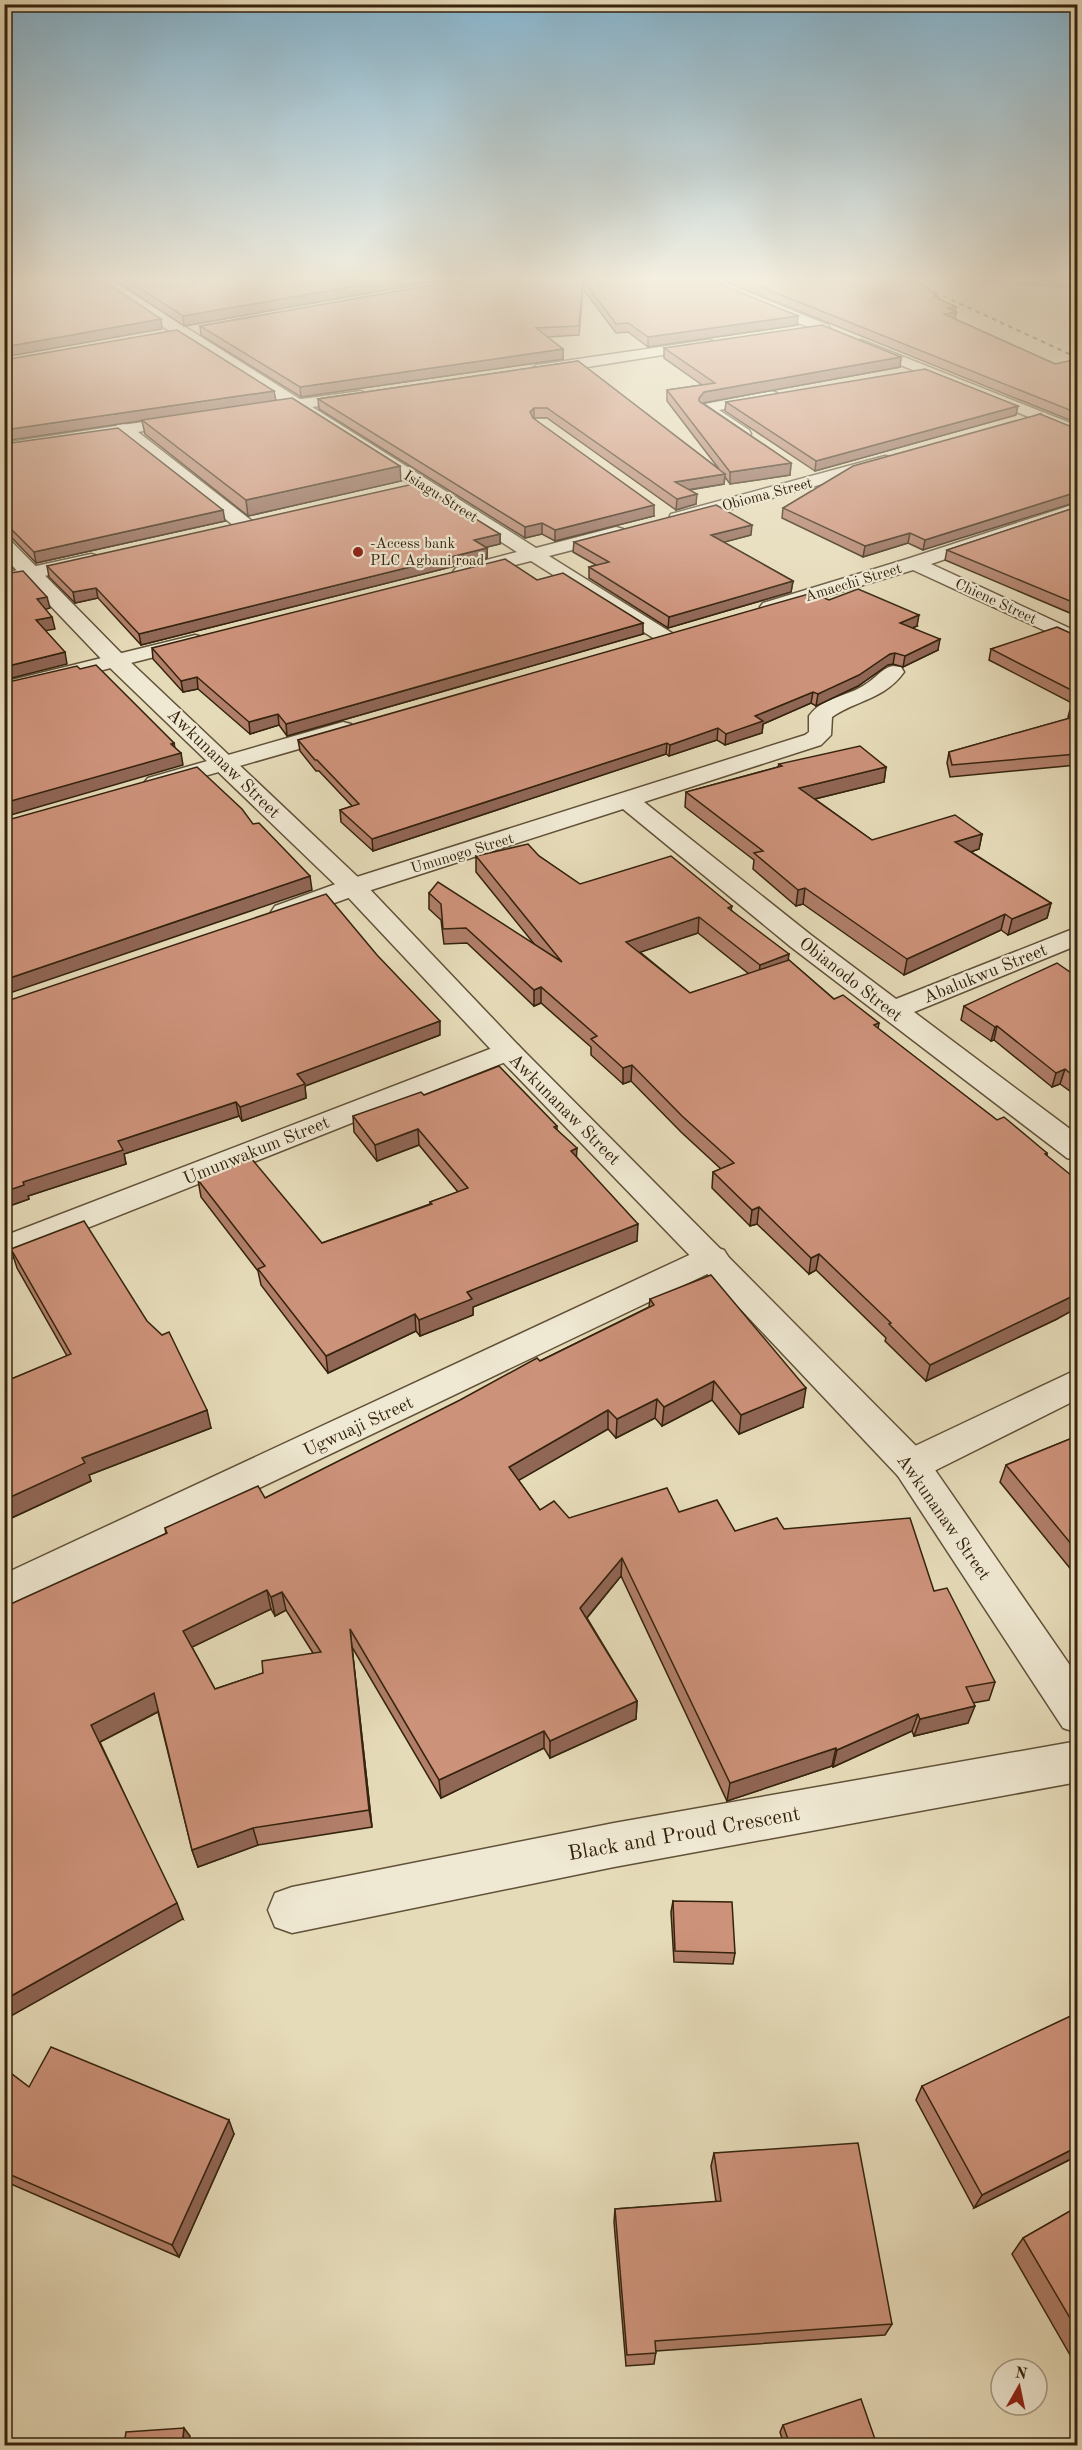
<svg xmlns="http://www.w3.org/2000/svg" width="1082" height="2450" viewBox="0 0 1082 2450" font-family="'Old Standard TT',serif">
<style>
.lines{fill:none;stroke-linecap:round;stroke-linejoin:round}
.minor-casing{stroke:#615138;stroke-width:3}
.tertiary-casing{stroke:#615138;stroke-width:3}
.minor{fill:#efe8d2;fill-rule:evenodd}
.tertiary{fill:#efe8d2;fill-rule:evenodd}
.rail{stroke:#35230d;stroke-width:2;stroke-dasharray:4.5 4.5;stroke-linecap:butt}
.wall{fill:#b07e69;stroke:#35230d;stroke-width:1.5;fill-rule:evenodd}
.shaded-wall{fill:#906655;stroke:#35230d;stroke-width:1.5}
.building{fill:#cd927a;stroke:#35230d;stroke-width:1.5;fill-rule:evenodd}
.poi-dot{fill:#8f2418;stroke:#efe8d2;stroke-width:2}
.labels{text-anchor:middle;stroke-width:4.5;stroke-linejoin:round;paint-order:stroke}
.far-street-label{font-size:15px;fill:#35230d;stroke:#efe8d2}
.far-poi-label{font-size:15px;fill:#35230d;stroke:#efe8d2;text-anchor:start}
.street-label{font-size:18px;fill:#35230d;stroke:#efe8d2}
.near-street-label{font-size:21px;fill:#35230d;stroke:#efe8d2}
</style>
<rect width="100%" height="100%" fill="#e6dbb9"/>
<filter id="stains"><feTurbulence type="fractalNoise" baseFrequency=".00333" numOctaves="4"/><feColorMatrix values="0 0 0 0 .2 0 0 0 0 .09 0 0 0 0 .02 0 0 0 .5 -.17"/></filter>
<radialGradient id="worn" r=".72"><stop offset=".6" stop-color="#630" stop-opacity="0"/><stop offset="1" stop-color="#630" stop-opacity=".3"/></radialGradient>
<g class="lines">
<g class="minor-casing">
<g id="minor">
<polygon points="90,277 106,277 536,548 616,527 623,529 625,533 623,537 549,556 672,633 675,637 672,641 665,643 658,641 531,561 463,578 456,576 453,572 456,568 517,552 157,323"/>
<polygon points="861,340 1078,426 1078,437 856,347 854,344"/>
<polygon points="771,391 777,393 779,396 777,399 719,410 749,430 751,434 749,438 737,438 700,410 705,404"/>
<polygon points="123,424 129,425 252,521 254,525 252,529 238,529 117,433 115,429 117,425"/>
<polygon points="885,456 891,457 894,461 891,465 678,524 671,522 669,518 671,514"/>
<polygon points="1078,503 1078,514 931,564 1078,632 1078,646 913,570 770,613 763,611 760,607 763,603 907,559"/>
<polygon points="91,554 98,556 101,560 98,564 4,585 4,573"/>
<polygon points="195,635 202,637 205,641 202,645 4,695 4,682"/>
<path d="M893 666 901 667 904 672C885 699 857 700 832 717L831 735 821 745 644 802 811 935 896 999 1078 927V945L914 1012 1078 1135V1161L1067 1158 791 947 623 809 362 893 293 918 284 920 275 918 271 912 275 906 344 881 805 735 809 732V716C822 697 848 697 866 684 876 678 882 668 893 666Z"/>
<polygon points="343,722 351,724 354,729 351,734 156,790 148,788 144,783 148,778"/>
<polygon points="508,1042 518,1045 523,1051 518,1057 4,1261 4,1236"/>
<polygon points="712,1246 724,1250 729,1258 724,1266 4,1610 4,1574 700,1250"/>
<polygon points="1078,1369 1078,1399 924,1476 911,1480 898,1476 892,1465 898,1454"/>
<polygon points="1078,1741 1078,1782 614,1867 292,1933 275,1927 268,1910 275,1893 292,1887 614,1823"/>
</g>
</g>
<g class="tertiary-casing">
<g id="tertiary">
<polygon points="692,277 710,277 828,325 830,328 828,331 818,331 694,280"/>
<polygon points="708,340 713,341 715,344 713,347 537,375 529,370 537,365"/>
<polygon points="361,391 369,396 367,399 258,415 250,410 258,405"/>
<polygon points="189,415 197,420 195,423 4,453 4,443"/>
<polygon points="4,539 11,541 124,656 362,881 518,1045 924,1454 1078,1677 1078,1733 1063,1728 898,1476 700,1266 498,1057 344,893 108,666 4,557"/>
</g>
</g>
<use href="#minor" class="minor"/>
<use href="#tertiary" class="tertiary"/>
<polyline class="rail" points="902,277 1078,358"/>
</g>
<g class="wall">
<polygon points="110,277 459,277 184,326"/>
<polygon points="478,277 703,277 797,325 648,347 628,332 616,333 583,289 579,335 547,337 563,349 563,359 301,397 201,335 200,326"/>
<polygon points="720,277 910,277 938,296 938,299 956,307 955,311 956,312 955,319 1055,364 1077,362 1077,423 720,279"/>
<polygon points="972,277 1077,277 1077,288 971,281"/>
<polygon points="664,348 901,357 900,367 703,403 791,463 790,475 730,484 725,477 724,484 690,490 696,504 676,510 547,418 533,418 654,516 555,541 542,534 525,538 319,409 318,399 578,361 719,469 667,401 667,390 702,385 664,358"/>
<polygon points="274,391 275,400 401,481 248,516 145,434 142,421"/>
<polygon points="726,402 1016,415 815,471 725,411"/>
<polygon points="1040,414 923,550 908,543 863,557 782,518 783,508"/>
<polygon points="4,444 225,521 36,563 13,539 4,538"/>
<polygon points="1077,507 1077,616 945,560 947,550"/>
<polygon points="500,534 500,544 486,547 487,548 487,558 141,645 98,598 75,603 49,577 47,566"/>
<polygon points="751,535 723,542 793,581 791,592 668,628 589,578 589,567 596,565 573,552 574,542"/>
<polygon points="537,580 643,634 287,736 279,725 250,734 198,689 183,692 153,659 152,648"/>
<polygon points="829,600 917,626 912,628 938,650 903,667 893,664 888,665 858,686 816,706 811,703 763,724 762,733 725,745 717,740 669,756 666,754 373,851 341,822 340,810 352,806 319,771 316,771 300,751 298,740"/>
<polygon points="1077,636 1077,765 950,777 947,763 949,752 1071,718 1068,717 1071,706 1074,704 989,660 991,649"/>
<polygon points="779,764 886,767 884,782 815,799 872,840 982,834 979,849 971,852 1051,903 1047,918 1008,935 1001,930 904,975 803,904 796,906 753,869 754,860 685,807 686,792 778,767"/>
<path d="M476 856H539L580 884 732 906 731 910 834 999 879 1023 878 1029 997 1120 1047 1153 1057 1319 926 1381 885 1341 886 1338 816 1270 809 1274 757 1224 750 1226 712 1188 713 1172 721 1169 681 1132 631 1081 623 1084 591 1055V1047L541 1003 534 1006 467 943 444 944 441 920 429 909V893L535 945 476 872ZM698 933 749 974 690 993 640 952Z"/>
<polygon points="1077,977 1077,1096 1060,1084 1052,1087 994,1040 991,1041 961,1020 964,1006"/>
<polygon points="4,1002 440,1035 305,1086 306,1098 242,1121 239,1116 124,1154 126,1164 28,1196 29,1199 4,1208"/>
<polygon points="424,1095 557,1126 557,1130 637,1241 473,1307 473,1315 420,1336 416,1331 328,1373 261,1285 258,1271 201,1197 198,1180 322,1243 430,1204 430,1202 458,1192 419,1145 377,1161 354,1132 353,1116"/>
<polygon points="11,1249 211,1428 89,1475 91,1481 5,1521 7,1528 4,1529 4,1382 67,1356 17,1268"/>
<path d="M650 1299 803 1407 739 1434 712 1400 662 1426 655 1418 616 1438 608 1429 518 1480 540 1510 569 1518 679 1512 735 1531 784 1529 934 1591 995 1682 989 1700 973 1703 968 1723 914 1736 912 1731 833 1767 832 1766 727 1801 621 1576 587 1618 637 1701 636 1719 550 1758 544 1748 441 1798 352 1647 372 1827 258 1845 198 1867 192 1850 158 1712 100 1742 183 1919 6 1796 166 1534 165 1528 265 1498 540 1361 649 1307ZM271 1609 275 1616 286 1610 313 1653 263 1673 215 1689 192 1647Z"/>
<polygon points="1077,1436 1077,1577 1000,1482 1006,1465"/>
<polygon points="673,1901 735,1953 733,1964 674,1962 671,1912"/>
<polygon points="4,2068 29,2087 234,2134 179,2257 4,2181"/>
<polygon points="922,2086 1077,2156 974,2208 916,2100"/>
<polygon points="714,2153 892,2324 885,2335 656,2351 654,2364 626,2366 614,2222 615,2209 716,2202 711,2166"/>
<polygon points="1077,2207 1077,2367 1012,2254 1023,2238"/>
<polygon points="783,2425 877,2445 784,2445 780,2432"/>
</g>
<g class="shaded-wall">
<polygon points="408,277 459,277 184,326 183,316"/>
<polygon points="956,307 955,312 956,312 955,321 943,322 948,308"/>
<polygon points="798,316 797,325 648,347 648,337"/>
<polygon points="161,319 162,329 4,357 4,347"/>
<polygon points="563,349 563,359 301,397 300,387"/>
<polygon points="901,357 900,367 703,403 698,409 699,398 704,392"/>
<polygon points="274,391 276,401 4,441 4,430"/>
<polygon points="1018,406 1016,415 815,471 816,461"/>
<polygon points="534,408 534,418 530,422 530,412"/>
<polygon points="791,463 790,475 730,484 730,472"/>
<polygon points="400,466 401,481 248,516 246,500"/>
<polygon points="725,474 724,484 674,492 675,482"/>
<polygon points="1077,492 1077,502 923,550 925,540"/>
<polygon points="697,494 696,504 676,510 677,499"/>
<polygon points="654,505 654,516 555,541 555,530"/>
<polygon points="223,510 225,521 36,563 34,552"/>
<polygon points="542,523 542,534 525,538 525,527"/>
<polygon points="752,525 751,535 710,546 711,535"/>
<polygon points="910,533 908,543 863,557 865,546"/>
<polygon points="500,534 500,544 475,550 474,540"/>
<polygon points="487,548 487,558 141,645 139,634"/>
<polygon points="10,557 12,569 4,571 4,559"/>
<polygon points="793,581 791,592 668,628 669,617"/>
<polygon points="96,588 98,598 75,603 73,592"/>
<polygon points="47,597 50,608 40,611 37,599"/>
<polygon points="919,615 917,626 898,634 900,623"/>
<polygon points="52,617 55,629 39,632 36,620"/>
<polygon points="643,623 643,634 287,736 286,724"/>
<polygon points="940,639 938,650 903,667 905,656"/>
<polygon points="65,652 67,664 4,680 4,667"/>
<polygon points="895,653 893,664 888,665 858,686 816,706 818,694 890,654"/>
<polygon points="197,677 198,689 183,692 181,681"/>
<polygon points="813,692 811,703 763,724 762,733 725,745 726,734 755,716"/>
<polygon points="278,714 279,725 250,734 249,722"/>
<polygon points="718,728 717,740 669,756 670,745"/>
<polygon points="174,743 176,754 181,753 183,765 4,817 4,803"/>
<polygon points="667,743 666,754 373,851 372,839"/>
<polygon points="886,767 884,782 798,803 799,788"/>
<polygon points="982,834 979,849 952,858 955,842"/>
<polygon points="310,876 312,890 4,995 4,980"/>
<polygon points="805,888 803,904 796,906 798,890"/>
<polygon points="1051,903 1047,918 1008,935 1012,919"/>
<polygon points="1005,914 1001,930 904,975 907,959"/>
<polygon points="699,917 698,933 626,957 626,942"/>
<polygon points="789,954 787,969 758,981 760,965"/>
<polygon points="541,987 541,1003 534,1006 534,990"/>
<polygon points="440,1021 440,1035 305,1086 306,1098 242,1121 240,1107 297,1074"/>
<polygon points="997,1026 994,1040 991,1041 995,1027"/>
<polygon points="632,1065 631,1081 623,1084 623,1068"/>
<polygon points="1065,1069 1060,1084 1052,1087 1056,1073"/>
<polygon points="236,1102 239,1116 124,1154 126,1164 28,1196 29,1199 4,1208 4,1192 23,1182 118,1141"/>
<polygon points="418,1129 419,1145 377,1161 375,1145"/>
<polygon points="577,1148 576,1164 571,1151"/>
<polygon points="759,1207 757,1224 750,1226 752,1210"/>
<polygon points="638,1224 637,1241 473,1307 473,1315 420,1336 419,1320 467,1292"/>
<polygon points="819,1254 816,1270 809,1274 811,1258"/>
<polygon points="1077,1294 1077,1308 1057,1319 926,1381 930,1365"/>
<polygon points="415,1314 416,1331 328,1373 326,1356"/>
<polygon points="714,1381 712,1400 662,1426 664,1407"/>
<polygon points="806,1388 803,1407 739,1434 741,1415"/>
<polygon points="657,1399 655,1418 616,1438 617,1419"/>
<polygon points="207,1410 211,1428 89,1475 91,1481 5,1521 7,1528 4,1529 4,1500 82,1458"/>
<polygon points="608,1410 608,1429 509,1486 509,1467"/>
<polygon points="622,1558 621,1576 580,1626 580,1608"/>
<polygon points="267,1590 271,1609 188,1649 183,1631"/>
<polygon points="282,1592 286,1610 275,1616 271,1597"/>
<polygon points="350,1629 372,1827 369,1810"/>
<polygon points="154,1693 159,1711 98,1743 91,1725"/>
<polygon points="637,1701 636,1719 550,1758 550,1741"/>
<polygon points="975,1706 968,1723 914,1736 920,1719"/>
<polygon points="918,1714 912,1731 833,1767 837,1750"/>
<polygon points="544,1731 544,1748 441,1798 439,1780"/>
<polygon points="836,1748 832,1766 727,1801 730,1783"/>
<polygon points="253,1828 258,1845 198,1867 192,1850"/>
<polygon points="177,1903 183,1919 4,2020 4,2000"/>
<polygon points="229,2120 234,2134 179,2257 172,2245"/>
<polygon points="1077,2147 1077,2156 974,2208 982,2195"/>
<polygon points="7,2416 10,2419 6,2445 4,2445 4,2428"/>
<polygon points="184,2428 190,2436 189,2445 182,2445"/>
</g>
<g class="building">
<polygon points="36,277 98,277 161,319 4,347 4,282"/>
<polygon points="122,277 408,277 183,316"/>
<polygon points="478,277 703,277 798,316 648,337 628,323 616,324 583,280 579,326 536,328 563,349 300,387 200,326"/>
<polygon points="736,277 910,277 938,296 933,296 956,307 948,308 956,312 944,314 1055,364 1073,360 1077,362 1077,413"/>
<polygon points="822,325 901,357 704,392 699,398 699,401 791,463 730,472 667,390 715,383 664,348"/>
<polygon points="177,330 274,391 4,430 4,360"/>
<polygon points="578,361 725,474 675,482 697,494 677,499 547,408 534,408 530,412 533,418 654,505 555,530 542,523 525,527 318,399"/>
<polygon points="925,369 1018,406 816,461 726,402"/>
<polygon points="292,398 400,466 246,500 142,420"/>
<polygon points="1040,414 1077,429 1077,492 925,540 910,533 865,546 783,508 853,466"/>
<polygon points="118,428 223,510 34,552 10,528 4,527 4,444"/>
<polygon points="418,483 500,534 474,540 487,548 139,634 96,588 73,592 47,566"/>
<polygon points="716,505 752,525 711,535 793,581 669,617 589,567 609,562 574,542"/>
<polygon points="1077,507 1077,604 947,550"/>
<polygon points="4,552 10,557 4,559"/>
<polygon points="505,559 537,580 563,573 643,623 286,724 278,714 249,722 197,677 181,681 152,648"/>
<polygon points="23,571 47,597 37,599 52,617 36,620 65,652 4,667 4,574"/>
<polygon points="858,589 919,615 900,623 940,639 905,656 895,653 890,654 859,675 818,694 813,692 755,716 763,721 726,734 718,728 670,745 667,743 372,839 340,810 359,804 317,760 315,760 298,740 812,593 829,600"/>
<polygon points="1057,627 1077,636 1077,693 991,649"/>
<polygon points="96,665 174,743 171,744 181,753 4,803 4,683 77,666 80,669"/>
<polygon points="1077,702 1077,709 1071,706"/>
<polygon points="1077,716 1077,754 952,765 949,752"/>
<polygon points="860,746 886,767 799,788 872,840 955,815 982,834 955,842 1051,903 1012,919 1005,914 907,959 805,888 798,890 754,853 763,851 686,792 782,766 779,764"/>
<polygon points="197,767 242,809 253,824 259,823 310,876 4,980 4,821"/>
<polygon points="528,844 539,856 580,884 671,856 732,906 728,908 789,954 760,965 699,917 626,942 690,993 789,960 834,999 843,995 879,1023 874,1025 997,1120 1004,1117 1047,1153 1045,1154 1077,1180 1077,1294 930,1365 889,1324 891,1323 819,1254 811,1258 759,1207 752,1210 713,1172 734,1163 682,1116 632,1065 623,1068 591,1039 597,1036 541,987 534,990 466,928 443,929 441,904 429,893 438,882 562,962 476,856"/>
<polygon points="326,894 377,955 440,1021 297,1074 305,1084 240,1107 236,1102 118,1141 123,1150 23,1182 24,1185 4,1192 4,1002"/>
<polygon points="1057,963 1077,977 1077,1079 1065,1069 1056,1073 997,1026 995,1027 964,1006"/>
<polygon points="499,1066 557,1126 554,1127 577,1148 571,1151 638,1224 467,1292 472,1299 419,1320 415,1314 326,1356 258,1269 265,1266 198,1180 251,1158 322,1243 432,1204 430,1202 468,1188 418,1129 375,1145 353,1116 421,1092 424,1095"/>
<polygon points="84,1221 147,1321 162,1335 169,1332 207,1410 82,1458 85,1463 4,1500 4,1382 71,1354 11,1249"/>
<path d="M711 1275 806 1388 741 1415 714 1381 664 1407 657 1399 617 1419 608 1410 509 1467 540 1510 554 1501 569 1518 667 1488 679 1512 717 1500 735 1531 777 1518 784 1529 910 1518 934 1591 947 1588 995 1682 966 1687 975 1706 920 1719 918 1714 837 1750 836 1748 730 1783 622 1558 580 1608 637 1701 550 1741 544 1731 439 1780 350 1629 369 1810 253 1828 192 1850 154 1693 91 1725 177 1903 4 2000V1797L6 1796 4 1793V1607L167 1533 165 1528 258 1486 265 1498 460 1400 537 1358 540 1361 654 1305 650 1299ZM267 1590 271 1597 282 1592 321 1652 262 1661 263 1673 215 1689 183 1631Z"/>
<polygon points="1077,1436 1077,1551 1006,1465"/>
<polygon points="673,1901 732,1902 735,1953 675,1951"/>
<polygon points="1077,2013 1077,2147 982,2195 922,2086"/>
<polygon points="51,2047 229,2120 172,2245 4,2172 4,2068 29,2087"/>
<polygon points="858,2143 892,2324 655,2341 656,2353 627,2355 615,2209 721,2201 714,2153"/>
<polygon points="1077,2207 1077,2330 1023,2238"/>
<polygon points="861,2399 877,2445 790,2445 783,2425"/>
<polygon points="4,2416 7,2416 4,2428"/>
<polygon points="184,2428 182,2445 124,2445 126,2432"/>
</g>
<linearGradient id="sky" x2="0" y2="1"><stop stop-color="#87b7d2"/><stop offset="0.45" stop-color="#f4efe0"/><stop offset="1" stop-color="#f4efe0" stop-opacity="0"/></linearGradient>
<rect width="1082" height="620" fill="url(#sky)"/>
<circle class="poi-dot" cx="358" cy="552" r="6"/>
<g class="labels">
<g class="far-street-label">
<text transform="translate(767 494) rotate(-15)" y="5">Obioma Street</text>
<text transform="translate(441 496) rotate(32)" y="5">Isiagu Street</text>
<text transform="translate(853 582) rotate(-17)" y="5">Amaechi Street</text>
<text transform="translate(996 601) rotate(25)" y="5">Chiene Street</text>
<text transform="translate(462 853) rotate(-17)" y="5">Umunogo Street</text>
</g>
<g class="far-poi-label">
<text x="370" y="548">-Access bank<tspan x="370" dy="17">PLC Agbani road</tspan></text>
</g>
<g class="street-label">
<text transform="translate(224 763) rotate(44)" y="6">Awkunanaw Street</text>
<text transform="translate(985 973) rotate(-22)" y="6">Abalukwu Street</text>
<text transform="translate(851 979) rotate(38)" y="6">Obianodo Street</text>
<text transform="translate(565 1109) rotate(45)" y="6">Awkunanaw Street</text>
<text transform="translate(256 1150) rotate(-22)" y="6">Umunwakum Street</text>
<text transform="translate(358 1426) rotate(-25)" y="6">Ugwuaji Street</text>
<text transform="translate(944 1517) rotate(55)" y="6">Awkunanaw Street</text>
</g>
<g class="near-street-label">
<text transform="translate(684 1833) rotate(-10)" y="7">Black and Proud Crescent</text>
</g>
</g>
<rect width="1082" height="2450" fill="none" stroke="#e6dbb9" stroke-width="24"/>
<rect x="6" y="6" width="1070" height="2438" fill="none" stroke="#35230d" stroke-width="3"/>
<rect x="12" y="12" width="1058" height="2426" fill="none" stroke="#35230d" stroke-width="1.5"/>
<g transform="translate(1019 2387) rotate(9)"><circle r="28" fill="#efe8d2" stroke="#a59983" stroke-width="1.5"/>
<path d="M0-4.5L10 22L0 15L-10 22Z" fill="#8f2418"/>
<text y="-9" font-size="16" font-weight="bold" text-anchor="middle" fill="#35230d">N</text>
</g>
<rect width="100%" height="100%" filter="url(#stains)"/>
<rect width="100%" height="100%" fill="url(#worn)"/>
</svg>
